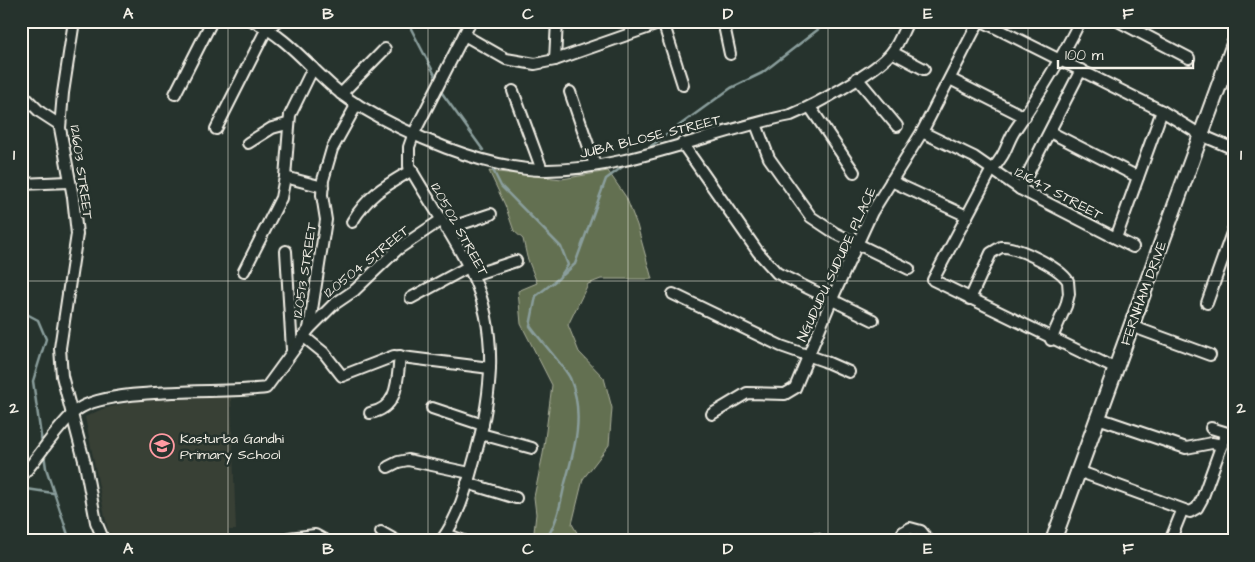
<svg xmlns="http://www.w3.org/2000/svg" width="1255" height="562" viewBox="0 0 1255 562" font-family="'Architects Daughter',sans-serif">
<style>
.built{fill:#383f36}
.green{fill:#637051;stroke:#acb09c}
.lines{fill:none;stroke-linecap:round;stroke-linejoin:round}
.stream{stroke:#8a9e9c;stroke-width:2.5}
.street-casing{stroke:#f4f1e8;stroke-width:14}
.secondary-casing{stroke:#f4f1e8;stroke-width:18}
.street{stroke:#26332d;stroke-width:10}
.secondary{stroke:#26332d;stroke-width:14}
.grid{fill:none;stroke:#f4f1e8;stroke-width:1;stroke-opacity:0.55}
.labels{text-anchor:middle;stroke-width:5;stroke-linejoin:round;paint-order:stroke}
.street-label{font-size:14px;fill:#f4f1e8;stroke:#26332d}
.poi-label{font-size:14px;fill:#f4f1e8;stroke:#26332d;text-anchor:start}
.neatline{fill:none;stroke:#f4f1e8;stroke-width:2}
.grid-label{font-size:16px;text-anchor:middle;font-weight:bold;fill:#f4f1e8}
</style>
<rect width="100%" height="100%" fill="#26332d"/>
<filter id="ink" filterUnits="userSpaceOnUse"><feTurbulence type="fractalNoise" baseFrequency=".02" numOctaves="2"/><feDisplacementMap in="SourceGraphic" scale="10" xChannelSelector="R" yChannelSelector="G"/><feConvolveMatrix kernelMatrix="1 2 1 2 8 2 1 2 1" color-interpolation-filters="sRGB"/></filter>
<g filter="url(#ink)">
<polygon class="built" points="175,397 231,397 236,530 229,530 229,541 117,541 108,531 85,417 102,409 131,402"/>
<polygon class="green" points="489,171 562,179 608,171 626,197 637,225 652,279 601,279 588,284 568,325 579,352 604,378 612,408 609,445 583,479 572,524 582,541 533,541 536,514 534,497 543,454 552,385 521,324 518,291 537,283 527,257 523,239 514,231 505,205"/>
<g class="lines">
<g class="stream">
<polyline points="407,21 436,77"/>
<polyline points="442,93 483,150"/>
<polyline points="651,146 731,88 762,73 829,21"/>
<path d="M493 170 501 186 561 247 568 265 559 278 536 296 530 326C539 339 564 366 570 378 585 414 575 448 565 483 560 505 558 521 545 541"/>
<polyline points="563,275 575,264 606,179 625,165"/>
<polyline points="21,311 38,320 46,339 33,381 42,443"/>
<polyline points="44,454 46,468 70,541"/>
<polyline points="21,486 27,489 53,493"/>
</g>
<g class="street-casing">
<g id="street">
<polyline points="74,21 63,93 60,128 73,197 77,234 60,348 62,376 85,464 96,522 104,541"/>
<path d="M253 21C296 42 317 80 356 104 406 134 484 169 544 170 625 171 711 131 791 115 815 105 876 72 892 52 899 43 903 31 908 21"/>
<polyline points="629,21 632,32"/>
<polyline points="723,21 730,54"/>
<polyline points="982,21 1162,111 1201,135 1234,149"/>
<path d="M1080 21C1062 58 1040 93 1017 127 1006 142 1008 153 992 169L933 280 1116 369"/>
<polyline points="1118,21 1189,58"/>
<polyline points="663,22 683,85"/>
<polyline points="464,35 506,59 535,64 555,60 667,21"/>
<polyline points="892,52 924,69"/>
<polyline points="555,60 557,21"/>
<polyline points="857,78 897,126"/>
<polyline points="950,79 1025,117"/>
<polyline points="513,91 542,170"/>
<polyline points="570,92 595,165"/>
<polyline points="21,93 40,112 60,125"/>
<polyline points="175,94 212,21"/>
<polyline points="341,94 385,49"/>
<polyline points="810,107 854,172"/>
<polyline points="756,124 769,158 811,217 835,233 909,269"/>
<polyline points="216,129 267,28 278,21"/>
<polyline points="922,132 974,157 1020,189 1133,247"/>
<polyline points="1050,132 1138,177"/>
<polyline points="248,143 272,128 287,124"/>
<polyline points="682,143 758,252 777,273 873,320"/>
<polyline points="285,177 323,187"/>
<polyline points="891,181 967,216"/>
<polyline points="21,184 69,182"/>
<polyline points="1020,189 1081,70"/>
<path d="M352 222C369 194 385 186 412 170"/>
<polyline points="446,229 491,214"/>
<polyline points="1116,238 1162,111"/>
<polyline points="286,251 292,350"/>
<polyline points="244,271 281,198 285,177 290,115 313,68"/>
<polyline points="473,275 516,261"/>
<polyline points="673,294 781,346 824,361 849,372"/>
<polyline points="411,298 468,267"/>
<path d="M970 299 991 253 1001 247C1017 246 1059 267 1068 281L1069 294 1066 306 1051 340"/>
<polyline points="1207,303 1234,227"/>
<polyline points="1131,326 1210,355"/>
<polyline points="309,329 326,220 322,195 323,180 332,149 357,104"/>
<polyline points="303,336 324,353 342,376 394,356 490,368"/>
<polyline points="432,408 483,425"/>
<path d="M370 413C399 408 397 380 400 356"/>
<polyline points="712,414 747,393 785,394 795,388 831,301 872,212 922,132 979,21"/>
<polyline points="1098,418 1186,448 1212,443 1222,445"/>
<polyline points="1211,428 1234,435"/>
<polyline points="481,434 532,448"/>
<polyline points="388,467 398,462 408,460 470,473"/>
<polyline points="1078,471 1190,512 1197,508 1202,499 1226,433"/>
<path d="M21 477C37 459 60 423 77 410 109 386 223 394 266 388L309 329 333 305 355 290 398 249 441 220"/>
<polyline points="467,483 516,498"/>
<polyline points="381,532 397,541"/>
<polyline points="446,534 464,541"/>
<polyline points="289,538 315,535 326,541"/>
<polyline points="816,539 821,541"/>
<path d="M441 541C460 516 468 482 476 453 492 394 499 332 472 274 455 237 429 202 409 166V147L414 133 471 21"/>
<polyline points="899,541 903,532 910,528 921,531 929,541"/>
<polyline points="1170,541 1182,511"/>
</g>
</g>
<g class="secondary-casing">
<polyline id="secondary" points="1053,541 1234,44"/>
</g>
<use href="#street" class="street"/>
<use href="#secondary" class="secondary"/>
</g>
</g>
<path class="grid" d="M228 21V541M428 21V541M628 21V541M828 21V541M1028 21V541M21 281H1234"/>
<defs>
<g id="school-ring" transform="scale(1.25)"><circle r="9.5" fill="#26332d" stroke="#ff9aa2" stroke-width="1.5"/><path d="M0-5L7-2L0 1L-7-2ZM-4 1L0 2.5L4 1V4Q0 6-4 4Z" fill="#ff9aa2"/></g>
</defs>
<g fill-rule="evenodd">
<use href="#school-ring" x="162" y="446"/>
</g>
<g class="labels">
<g class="street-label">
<text transform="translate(650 136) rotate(-14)" y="5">JUBA BLOSE STREET</text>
<text transform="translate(82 172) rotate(82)" y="5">121603 STREET</text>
<text transform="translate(1059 193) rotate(28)" y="5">121647 STREET</text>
<text transform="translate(460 229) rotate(61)" y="5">120502 STREET</text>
<text transform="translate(366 261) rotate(-39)" y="5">120504 STREET</text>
<text transform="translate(836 264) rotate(-65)" y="5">NGUDUDU SUDUDE PLACE</text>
<text transform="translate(304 270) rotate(-81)" y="5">120513 STREET</text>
<text transform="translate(1143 293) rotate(-70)" y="5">FERNHAM DRIVE</text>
</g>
<g class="poi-label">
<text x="180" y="443">Kasturba Gandhi<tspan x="180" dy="16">Primary School</tspan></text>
</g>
</g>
<rect width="1255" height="562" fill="none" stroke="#26332d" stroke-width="55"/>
<path d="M1058 60v8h135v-8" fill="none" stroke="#f4f1e8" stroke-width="2.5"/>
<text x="1065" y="60" font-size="15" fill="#f4f1e8" stroke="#26332d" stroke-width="4" paint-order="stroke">100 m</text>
<rect x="28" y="28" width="1200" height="506" class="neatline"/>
<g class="grid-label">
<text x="128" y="19">A</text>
<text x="328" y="19">B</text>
<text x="528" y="19">C</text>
<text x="728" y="19">D</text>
<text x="928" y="19">E</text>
<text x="1128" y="19">F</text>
<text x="14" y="160">1</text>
<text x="1241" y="160">1</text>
<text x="14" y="413">2</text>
<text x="1241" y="413">2</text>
<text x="128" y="554">A</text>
<text x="328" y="554">B</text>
<text x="528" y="554">C</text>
<text x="728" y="554">D</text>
<text x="928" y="554">E</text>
<text x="1128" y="554">F</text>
</g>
</svg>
